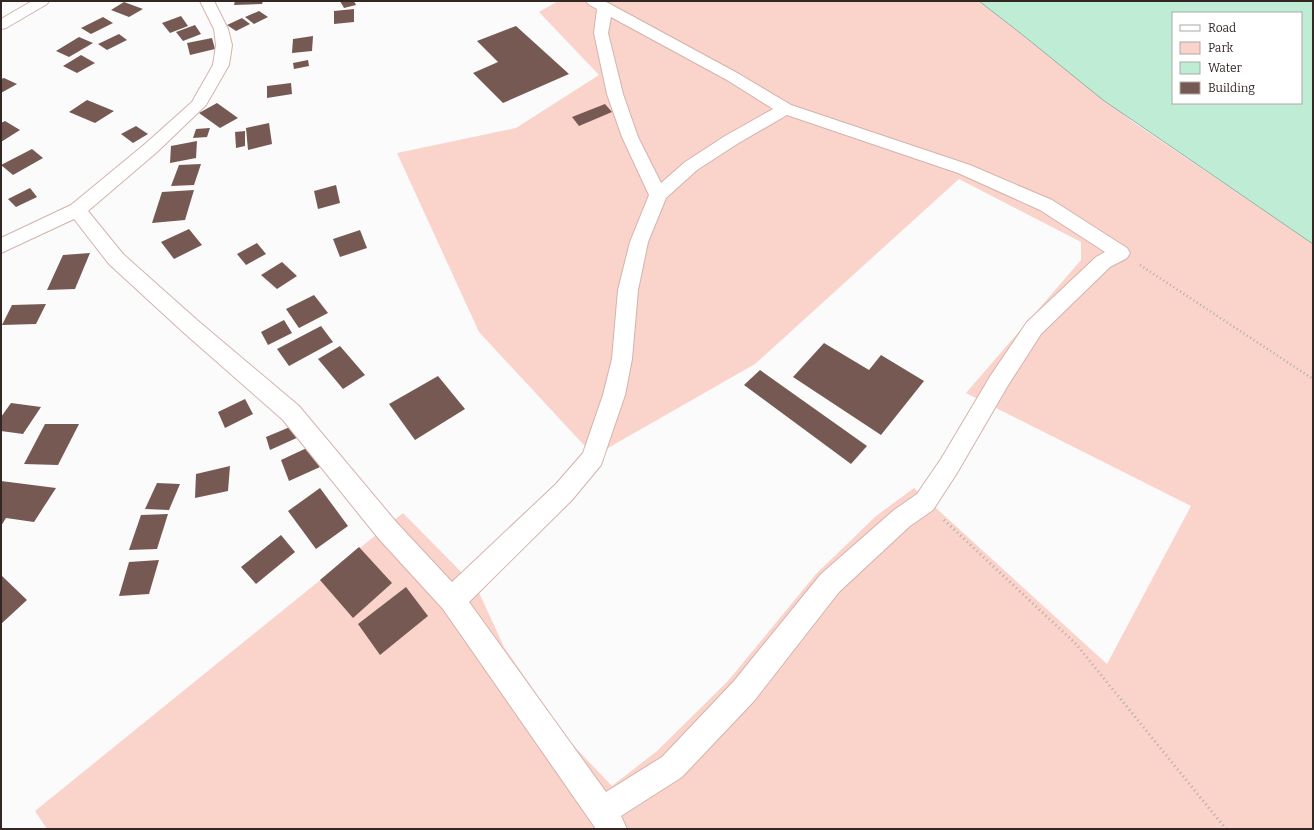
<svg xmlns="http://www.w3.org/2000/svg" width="1314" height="830" viewBox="0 0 1314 830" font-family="Bitter,serif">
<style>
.green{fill:#fad3cb}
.water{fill:#beecd5;stroke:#94b1a0;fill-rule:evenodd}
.building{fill:#765953}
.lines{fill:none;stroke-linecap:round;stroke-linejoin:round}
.minor-casing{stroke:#d4b3ab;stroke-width:2}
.path-far1{stroke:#b1acab;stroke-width:2.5;stroke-dasharray:1 3;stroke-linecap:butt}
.path{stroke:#b1acab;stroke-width:3;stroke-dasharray:1 3.5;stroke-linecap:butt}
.minor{fill:#fff;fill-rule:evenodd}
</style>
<rect width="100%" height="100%" fill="#fbfbfb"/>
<polygon class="green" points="558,1 979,1 1133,122 1313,244 1313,829 47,829 35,811 403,513 477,588 504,647 569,741 612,786 657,751 728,681 816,574 876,516 914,488 1107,664 1191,506 966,393 1081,260 1081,242 959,179 755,364 594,456 479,332 397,153 516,128 599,75 539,12"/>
<path class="water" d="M979 1H1313V244L1103 100 1024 36ZM1173 13H1301V103H1173Z"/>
<g class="building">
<polygon points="235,1 263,1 262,4 234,5"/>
<polygon points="340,1 354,1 356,5 344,8"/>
<polygon points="124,2 143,9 129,17 111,10"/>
<polygon points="354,9 354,22 334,24 334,11"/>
<polygon points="259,11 268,17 254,24 245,17"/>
<polygon points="181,16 188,26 170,33 162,23"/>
<polygon points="103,17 113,23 91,34 81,28"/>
<polygon points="242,18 250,24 236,31 227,25"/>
<polygon points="195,25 201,34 183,41 176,32"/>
<polygon points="516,26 569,74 503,103 473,73 498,62 477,41"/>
<polygon points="119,34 127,40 107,50 98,44"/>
<polygon points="313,36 312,51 292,53 293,39"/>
<polygon points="79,37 93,43 69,57 56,51"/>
<polygon points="212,38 215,49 190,55 187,43"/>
<polygon points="81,55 95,63 77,73 63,66"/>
<polygon points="308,60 309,66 294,69 293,63"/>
<polygon points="4,78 17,84 1,93 1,79"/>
<polygon points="291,83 292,94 267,98 267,86"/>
<polygon points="87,100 114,111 95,123 69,112"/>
<polygon points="217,103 238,118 220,128 199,113"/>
<polygon points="605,104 612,112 579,126 572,117"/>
<polygon points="5,121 20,130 1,142 1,123"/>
<polygon points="269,123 272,144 248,150 246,128"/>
<polygon points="136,126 148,134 133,143 121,134"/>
<polygon points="210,128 207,137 193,138 196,129"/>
<polygon points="245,131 245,146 236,148 235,132"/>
<polygon points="197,141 196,158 170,163 171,146"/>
<polygon points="32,149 43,158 13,175 1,165"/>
<polygon points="201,164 194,185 171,186 179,165"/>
<polygon points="336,185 340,203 318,209 314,191"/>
<polygon points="30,188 37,197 16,207 8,199"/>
<polygon points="194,190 185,220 152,223 162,192"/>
<polygon points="189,229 202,245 174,259 161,242"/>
<polygon points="360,230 367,248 340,257 333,239"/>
<polygon points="257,243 266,254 246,265 237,254"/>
<polygon points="90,253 75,289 47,290 63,255"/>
<polygon points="282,262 297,276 277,289 261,275"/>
<polygon points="314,295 328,313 299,328 286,309"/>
<polygon points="46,304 36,324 2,325 12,305"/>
<polygon points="284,320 292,333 268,345 261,332"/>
<polygon points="321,326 333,342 289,366 277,349"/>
<polygon points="824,343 869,370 881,355 924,381 881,435 793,377"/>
<polygon points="340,346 365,375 343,389 318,359"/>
<polygon points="760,370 867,446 851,464 744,385"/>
<polygon points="438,376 465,409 415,440 389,404"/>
<polygon points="245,399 253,414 225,428 218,412"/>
<polygon points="11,403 41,407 23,434 1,431 1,417"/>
<polygon points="45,424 79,424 58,465 24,464"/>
<polygon points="297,424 301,436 270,450 266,437"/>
<polygon points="311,446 320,467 289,481 281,460"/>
<polygon points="230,466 228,491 195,498 196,474"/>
<polygon points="1,481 56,488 34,522 6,518 1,526"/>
<polygon points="157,483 180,484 169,510 145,509"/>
<polygon points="320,488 348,526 316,549 288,511"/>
<polygon points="168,514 157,549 129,550 141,515"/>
<polygon points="281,535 295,552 256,584 241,567"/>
<polygon points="359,547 392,583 353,618 320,580"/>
<polygon points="159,560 149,594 119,596 129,562"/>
<polygon points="1,575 27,600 1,624"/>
<polygon points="406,587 428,616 380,655 358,624"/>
</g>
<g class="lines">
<g class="minor-casing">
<g id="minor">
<polygon points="32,1 49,1 47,4 6,28 1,29 1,19"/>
<path d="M200 1H214L228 29 232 45 229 65 206 105 157 152 88 211 123 254 197 320 299 406 397 523 452 582 556 484 583 453 603 395 612 359 618 290 630 242 649 195 622 137 607 94 594 33 597 9 588 4 586 1H604L610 4 739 74 791 105 970 165 1052 200 1127 248 1130 253 1127 258 1110 267 1041 334 1007 387 957 473 933 510 910 526 839 592 754 701 682 777 621 816 627 829H596L443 609 379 539 283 420 183 332 109 264 74 219 1 253V238L71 205 145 144 192 102 213 65 216 45 214 29ZM611 17 727 80 773 109 725 136 685 162 661 183 638 137 623 94 608 33ZM787 115 958 173 1040 210 1105 252 1096 257 1027 322 991 375 941 459 917 494 894 510 821 574 734 681 662 757 606 792 469 602 572 500 601 465 625 395 632 359 638 290 648 242 666 198 697 170 737 144Z"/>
</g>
</g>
<polyline class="path-far1" points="1140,265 1313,379"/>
<polyline class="path" points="944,520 1076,644 1226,829"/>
<use href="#minor" class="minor"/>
</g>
<rect width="1314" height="830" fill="none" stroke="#332724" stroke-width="4"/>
<rect x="1172" y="12" width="130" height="92" fill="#ffffff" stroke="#ada9a7"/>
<rect x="1180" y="25" width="20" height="6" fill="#ffffff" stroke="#ada9a7"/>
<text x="1208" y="32" font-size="12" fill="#332724">Road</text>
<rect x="1180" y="42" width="20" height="12" fill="#fad3cb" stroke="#ada9a7"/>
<text x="1208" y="52" font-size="12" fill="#332724">Park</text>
<rect x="1180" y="62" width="20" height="12" fill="#beecd5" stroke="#ada9a7"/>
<text x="1208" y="72" font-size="12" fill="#332724">Water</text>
<rect x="1180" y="82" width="20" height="12" fill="#765953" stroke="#ada9a7"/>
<text x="1208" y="92" font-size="12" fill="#332724">Building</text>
</svg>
